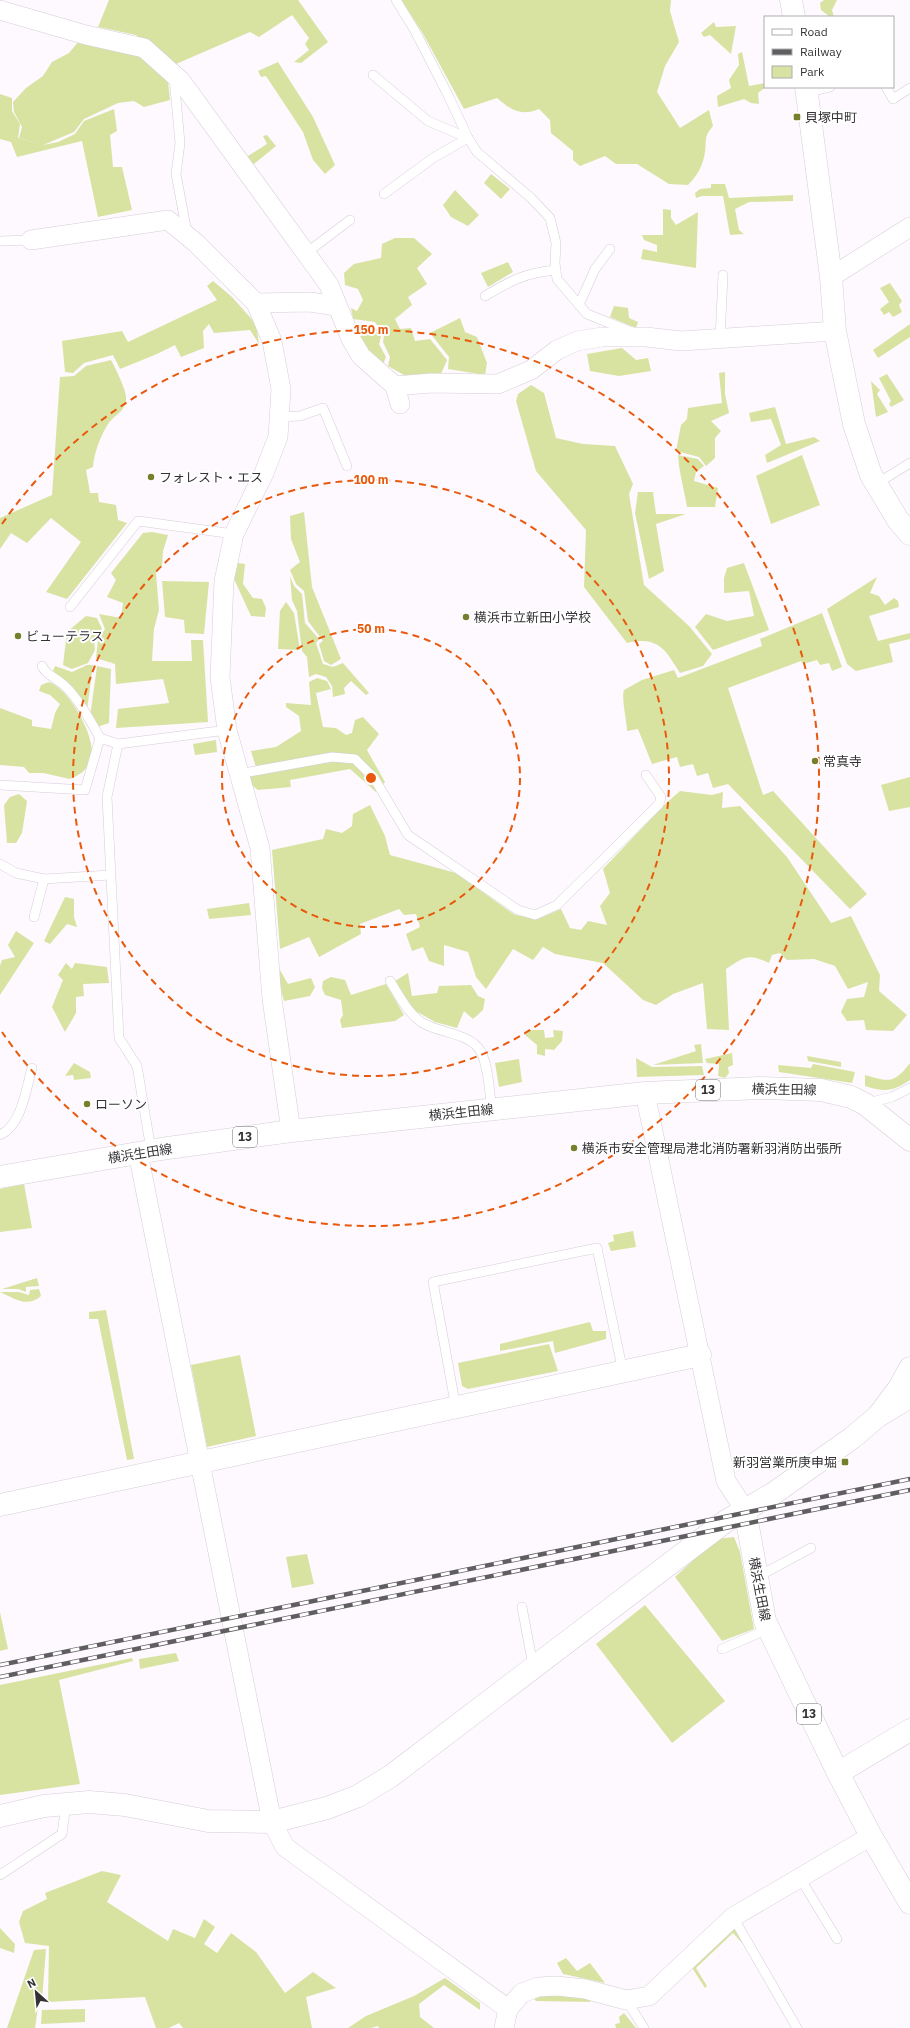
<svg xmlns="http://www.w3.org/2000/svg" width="910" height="2028" viewBox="0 0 910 2028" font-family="'IBM Plex Sans','Noto Sans JP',sans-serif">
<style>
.green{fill:#d9e3a1}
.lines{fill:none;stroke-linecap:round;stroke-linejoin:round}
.lane-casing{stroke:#d6cdd7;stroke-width:10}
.street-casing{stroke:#d6cdd7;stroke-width:20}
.secondary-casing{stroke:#d6cdd7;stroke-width:23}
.primary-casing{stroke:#d6cdd7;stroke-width:23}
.lane{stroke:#fff;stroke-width:9}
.street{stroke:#fff;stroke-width:19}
.secondary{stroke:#fff;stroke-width:22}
.primary{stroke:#fff;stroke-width:22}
.rail-casing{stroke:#615e62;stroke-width:4.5}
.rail{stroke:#fff;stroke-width:3;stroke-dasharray:9;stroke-linecap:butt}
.ring{fill:none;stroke:#e8590c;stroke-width:2;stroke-dasharray:7 5}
.poi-dot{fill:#767f2b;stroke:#fff;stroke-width:1.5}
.labels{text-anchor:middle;stroke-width:4;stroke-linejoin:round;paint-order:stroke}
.shield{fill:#fff;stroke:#727072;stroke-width:1}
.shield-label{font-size:12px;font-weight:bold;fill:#353236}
.poi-label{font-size:13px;fill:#353236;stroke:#fff;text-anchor:start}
.street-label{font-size:13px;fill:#353236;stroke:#fff}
.centre{fill:#e8590c;stroke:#fff;stroke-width:2}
.ring-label{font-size:12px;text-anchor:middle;font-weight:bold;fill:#e8590c;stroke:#fff;stroke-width:4;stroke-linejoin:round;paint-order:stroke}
</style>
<rect width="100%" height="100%" fill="#fef8ff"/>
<g class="green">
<polygon points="109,0 298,0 328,42 301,63 294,62 309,50 305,44 309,38 292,15 259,37 250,32 176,64 136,35 98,27"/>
<path d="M401 0H671L670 11 679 42 665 66 657 92 680 128 709 110 713 126C703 138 707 139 705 152 703 166 697 176 688 185L669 184 637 164H616L605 156 580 166 573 160V151L551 133 550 120 539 109C521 116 512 111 497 98L464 109 422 32Z"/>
<polygon points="824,0 837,0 832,10 834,17 830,17 821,10 820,3"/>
<polygon points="714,22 716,27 736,26 731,54 710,35 704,37 701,33"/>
<polygon points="80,40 140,56 168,81 170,100 144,107 134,101 118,103 84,119 74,132 43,145 58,142 75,134 84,121 114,109 117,131 110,135 113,167 122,167 132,210 98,217 82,141 17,157 11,142 0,139 0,94 12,98 12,111 20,124 18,138 43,145 19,138 22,127 14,112 13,102 26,88 43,76 52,62 69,53"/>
<polygon points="742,52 749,86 765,83 766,87 758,93 759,104 751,103 744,99 718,107 717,96 731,88 729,80 739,65 738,54"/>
<polygon points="278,62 313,117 335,165 325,174 313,160 303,132 266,76 261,77 258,71"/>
<polygon points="267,135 276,146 249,168 243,159 267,144 263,136"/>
<polygon points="491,174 510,189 501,199 484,183"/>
<polygon points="711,184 725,184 729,198 793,195 793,201 749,202 735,209 739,230 744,234 730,235 723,196 702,196 696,198 695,193 700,189 711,188"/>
<polygon points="455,190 479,215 468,226 451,217 443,205"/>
<polygon points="663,209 671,210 671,218 676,225 698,212 696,268 641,259 643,249 657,252 657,245 644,240 642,235 663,235"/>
<polygon points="395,238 414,238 432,254 417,268 427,284 408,297 412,305 395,319 400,329 411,328 415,341 430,339 447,360 441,374 404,375 388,366 390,357 383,342 384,335 375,322 353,319 351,308 357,311 363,300 358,289 345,285 344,273 354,264 381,258 382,244"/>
<polygon points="508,262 513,272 488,287 481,273"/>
<polygon points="213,281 232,297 256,324 259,344 250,330 214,333 209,324 203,331 204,348 181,357 175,345 157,354 120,369 113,355 84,363 73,373 65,372 62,341 122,331 128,342 217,300 207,286"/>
<polygon points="890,283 902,301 899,305 902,312 893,317 889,312 884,315 880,309 889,302 880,288"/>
<polygon points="614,306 628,308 629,318 638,322 636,328 610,317"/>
<polygon points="460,318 465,332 477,337 487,363 485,375 448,369 449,357 430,333"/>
<polygon points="353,324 374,325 381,337 379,344 386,357 383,364 366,349"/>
<polygon points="910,324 910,337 878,358 873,350"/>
<polygon points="622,348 636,360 648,358 651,371 619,376 590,371 587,354"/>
<path d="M111 360C115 367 126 390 126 397 127 411 114 415 108 424 100 437 94 453 93 467L86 470 90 493H98L99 502 116 505 118 520 127 523 67 599 46 592 81 542 51 518 27 543 11 533 0 549V518L52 495 60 377 74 376 86 366Z"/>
<polygon points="725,372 725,394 729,413 711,421 721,431 715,438 715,458 706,466 699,457 676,451 681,425 687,419 688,408 722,403 719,373"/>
<polygon points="887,374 904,400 891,407 889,404 891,401 879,378"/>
<polygon points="871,381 880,390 877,394 888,412 876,417"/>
<path d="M531 385 544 393 556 438 583 444 615 446 633 484 629 494 644 585 689 626 712 654 703 666 680 673C665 649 658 636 627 643L584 587 586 530 536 471 516 401 518 394Z"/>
<polygon points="775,407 786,444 814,437 820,441 767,463 765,455 781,445 771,419 751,422 749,413"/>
<path d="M678 455 698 459 704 466 696 472 694 481 718 488 715 507H687C684 488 679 473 678 455Z"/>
<polygon points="802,455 820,505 771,524 756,476"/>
<polygon points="638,492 653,492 656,514 686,514 656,524 664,571 649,579 635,513"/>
<polygon points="304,512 312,587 341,659 331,665 324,661 319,644 323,641 308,621 304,591 296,584 290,570 300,562 291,539 290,516"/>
<polygon points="152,532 168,535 163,551 162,566 156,573 159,610 154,629 152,661 192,661 191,640 203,640 208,722 116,728 118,709 169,703 163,679 116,684 115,664 96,658 98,640 105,629 99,614 121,618 123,603 107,597 116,580 111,573 143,533"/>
<polygon points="238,563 245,564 243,584 253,598 262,599 266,608 265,617 251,616 234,579"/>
<polygon points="744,563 769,630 713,650 695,627 706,614 727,621 754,616 749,591 724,593 724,578 727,568"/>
<polygon points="290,576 294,586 302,594 305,623 319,639 316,643 323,664 333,667 343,663 369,693 366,695 351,681 344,688 345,694 333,697 332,686 326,677 316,674 309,677 307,657 302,651 297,611 292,600"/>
<polygon points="877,577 870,593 879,596 885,605 894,598 898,601 899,607 869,616 878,641 910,633 910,639 889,644 893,662 856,671 847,664 827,609"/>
<polygon points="162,581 209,582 204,634 185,633 184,620 165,617"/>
<polygon points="286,602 294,613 300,650 278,649 280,611"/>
<path d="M822 613 842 667 832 671 829 663 820 665 817 660 803 664 801 661 728 688 763 795 773 791 867 894 850 909 728 784 713 788 708 773 697 776 693 764 680 767 677 757 652 764 638 729 627 731C627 722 621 697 624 690L642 680 674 670 678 678 762 646 760 639Z"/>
<polygon points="86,616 97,618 102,629 94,640 95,650 88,663 72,669 63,665 67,632"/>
<polygon points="87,665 93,665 87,710 69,684 53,671 55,666 72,672"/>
<polygon points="97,666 111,669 109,723 97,727 90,717"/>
<polygon points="317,678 327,681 331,689 316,693 323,727 336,728 346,735 352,733 355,720 363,717 379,734 367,750 385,782 376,792 350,769 290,780 291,787 258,790 250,784 248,777 258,774 251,751 276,747 301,731 299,716 286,707 286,703 311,705 309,682"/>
<path d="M49 682C69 688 100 742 90 762 86 771 79 775 70 779L43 773H29L24 767 0 765V708L32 720V726L51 729 55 713 60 704 50 695 39 691 41 685Z"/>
<polygon points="216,740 217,752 195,755 193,744"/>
<polygon points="910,777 910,807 889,811 881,785"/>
<path d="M680 791 712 795 723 792 722 808 740 806 787 857 831 923 851 916 880 975 879 991 907 1015 893 1031 866 1030 864 1020 847 1021 841 1012 847 999 864 997 868 982 848 989 835 966 814 959 787 960 780 953 772 955 769 963C747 953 745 957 726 969L729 1030 707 1029 703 983 673 994 656 1005 643 1000 603 963 555 954 543 947 533 960 513 949 486 989 476 977 468 952 444 945V966L429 961 423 947 412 951 406 934 420 927 416 914 404 915 399 909 360 924 361 934 319 957 309 937 280 949 272 850 323 839 326 829 342 833 352 826 353 814 370 805 385 836 390 855 456 873 515 915 538 919 561 909 570 928 581 930 588 921 607 925 600 906 610 893 603 869 663 806Z"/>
<polygon points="19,794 27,801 22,833 16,843 7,843 4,805 10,797"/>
<polygon points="65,897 74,899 74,917 77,927 67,924 50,944 44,941"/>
<polygon points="249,903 251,915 209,919 207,909"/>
<polygon points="16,931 34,943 0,995 0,966 2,960 15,957 8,945"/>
<polygon points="66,963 72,969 75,963 107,967 109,983 83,984 84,996 76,997 76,1013 65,1032 52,1007 63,980 58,975"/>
<polygon points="280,970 288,984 311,978 315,987 310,996 284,1001 280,986"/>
<polygon points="408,973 412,996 437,993 439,986 471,985 478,996 485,999 483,1010 473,1019 464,1011 457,1028 435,1022 414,1010 395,981"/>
<polygon points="331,977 345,980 351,995 386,984 404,1015 395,1021 342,1028 340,1020 343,1015 341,1000 325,995 322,988 323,981"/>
<polygon points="529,1030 544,1030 545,1038 554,1037 553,1030 563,1031 562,1041 554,1050 545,1049 545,1056 537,1054 537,1045 525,1035"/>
<polygon points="701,1044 703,1063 653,1065 696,1051 694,1045"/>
<polygon points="732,1053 733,1065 728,1067 729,1073 725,1078 718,1076 719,1064 707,1063 705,1059"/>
<polygon points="807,1056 841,1062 841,1067 808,1061"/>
<polygon points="636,1058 652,1067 702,1066 704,1075 637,1077"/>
<polygon points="519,1059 522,1082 499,1087 495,1063"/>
<polygon points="74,1063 90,1072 91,1078 74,1080 73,1075 65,1076"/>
<path d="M910 1063V1080C892 1092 885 1092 865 1086V1075C889 1082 894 1084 910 1063Z"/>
<polygon points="813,1064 855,1072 852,1083 779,1072 778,1065 811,1068"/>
<polygon points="24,1184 32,1228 0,1232 0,1189"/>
<polygon points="633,1231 636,1247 611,1251 608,1243 614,1241 613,1235"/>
<polygon points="37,1278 39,1286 26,1287 26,1292 18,1289 2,1289"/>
<path d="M39 1289 41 1296C27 1308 16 1299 0 1292H19L29 1295 30 1290Z"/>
<polygon points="106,1310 134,1459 127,1460 98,1319 89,1319 89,1312"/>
<polygon points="590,1322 593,1331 606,1331 606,1339 555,1353 553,1341 500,1351 500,1344"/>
<polygon points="549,1344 558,1371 468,1389 462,1386 458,1363"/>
<polygon points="240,1355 256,1436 207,1447 191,1365"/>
<polygon points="734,1537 740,1552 754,1629 722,1641 675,1577 716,1539"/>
<polygon points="307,1554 314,1584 292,1588 286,1557"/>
<polygon points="645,1605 725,1701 672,1743 596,1644"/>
<polygon points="0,1612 8,1649 0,1651"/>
<polygon points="176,1653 179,1661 140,1669 139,1659"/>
<polygon points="132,1658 133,1661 59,1680 80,1784 0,1795 0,1685"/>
<polygon points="102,1871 121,1875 107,1902 168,1941 173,1929 195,1938 204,1919 215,1927 204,1944 217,1953 231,1933 256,1952 285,1993 313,1972 336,1988 306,1997 312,2028 183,2028 179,2023 169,2028 156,2028 145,1997 48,2002 49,1946 25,1943 19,1922 23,1911 47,1899 45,1893"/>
<polygon points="732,1925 742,1940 742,1943 733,1933 696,1968 707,1986 705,1988 691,1966"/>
<polygon points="0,1928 15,1944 14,1953 0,1948"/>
<polygon points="46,1949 42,2000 39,2000 35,2028 7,2028 34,1950"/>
<polygon points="566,1958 577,1971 590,1963 605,1983 563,1974 557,1963"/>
<polygon points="445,1978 480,2003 480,2010 444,1985 419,2004 420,2017 434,2028 379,2028 378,2026 371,2028 348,2028 366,2016 414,1996"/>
<polygon points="577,1992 591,2002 536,2001 532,1996"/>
<polygon points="85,2009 85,2022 41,2024 42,2010"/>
<polygon points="624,2013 636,2028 616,2028 615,2024 620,2023 619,2017"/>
</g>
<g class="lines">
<g class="lane-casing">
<g id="lane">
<polyline points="396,0 415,31 448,95 468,138 477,152 531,198 550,218 556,243 555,263 557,279 587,314 632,332"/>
<polyline points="373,75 428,121 468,138"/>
<polyline points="174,77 180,143 176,174 187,233"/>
<polyline points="886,87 893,99 910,88"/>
<polyline points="806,93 830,87"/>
<polyline points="384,194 433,158 468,138"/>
<polyline points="0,241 31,240"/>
<polyline points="306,253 350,220"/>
<path d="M485 296C512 280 525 273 556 270"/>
<polyline points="579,305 595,269 610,249"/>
<polyline points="720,339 723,275"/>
<polyline points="279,417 300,416 323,408 347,466"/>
<polyline points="876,484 910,463"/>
<polyline points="70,607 138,521 234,534"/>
<path d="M42 666C46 675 53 676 60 682 75 692 91 722 100 738"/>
<polyline points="118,744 107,797 119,1038 137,1066 151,1150"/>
<polyline points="238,774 332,757 355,759 374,778 408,835 518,910 535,915 557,905 659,804 661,797 646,775"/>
<polyline points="0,785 85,790 100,738 118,744 227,730"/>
<polyline points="0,864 16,873 44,879 110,875"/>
<polyline points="34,917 44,879"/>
<path d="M390 981C399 995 407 1012 421 1022 439 1034 470 1032 481 1052 489 1068 489 1091 492 1109"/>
<polyline points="867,1103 892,1097 910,1088"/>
<path d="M0 1135C22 1125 26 1089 32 1068"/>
<polyline points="456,1408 433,1282 597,1248 623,1372"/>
<polyline points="757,1577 811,1548"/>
<polyline points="522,1607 533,1666"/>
<polyline points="722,1649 768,1629"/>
<polyline points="0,1875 62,1834 66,1804"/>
<polyline points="800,1878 837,1939"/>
<polyline points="733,1917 797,2028"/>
<polyline points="626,2000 644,2028"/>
</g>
</g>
<g class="street-casing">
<g id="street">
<polyline points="0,10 86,35 144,48 181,81 329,285 351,339 361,356 395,386 400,404"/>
<polyline points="31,240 168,220 196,243 256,303 272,341 281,389 278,437 264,473 234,534 224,581 220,677 227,730 260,848 272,999 291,1131"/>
<polyline points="831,277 910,227"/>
<polyline points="256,303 310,302 336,306"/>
<polyline points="395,386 431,383 498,384 531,370 557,350 577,341 602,337 646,337 681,341 835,331"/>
<polyline points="645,1093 726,1481 745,1510"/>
<polyline points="138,1153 272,1822 285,1847 508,2009"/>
<polyline points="504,2028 508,2009 522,1993 538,1987 557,1986 585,1989 626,2000 649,1996 733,1917 871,1836"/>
</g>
</g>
<g class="secondary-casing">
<g id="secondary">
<polyline points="791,0 794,17"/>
<polyline points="806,87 831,277 835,331 854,424 871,475 898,520 910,534"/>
<polyline points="878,1416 910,1397"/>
<polyline points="0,1505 700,1355"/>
<polyline points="838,1773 910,1730"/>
<polyline points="0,1816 44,1806 89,1802 125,1805 208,1821 272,1822 327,1808 358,1796 391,1776 726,1521 745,1510"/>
</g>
</g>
<g class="primary-casing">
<g id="primary">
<polyline points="0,1177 161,1149 291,1131 645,1093 760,1088 821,1090 851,1097 865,1104 910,1140"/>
<polyline points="910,1368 899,1388 878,1416 852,1438 774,1493 745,1510 765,1621 838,1773 871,1836 910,1903"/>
</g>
</g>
<use href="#lane" class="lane"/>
<use href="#street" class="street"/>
<use href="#secondary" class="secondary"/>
<use href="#primary" class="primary"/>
<g class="rail-casing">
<g id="rail">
<polyline points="0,1665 910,1479"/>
<polyline points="0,1677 910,1490"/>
</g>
</g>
<use href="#rail" class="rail"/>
</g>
<g class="ring">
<circle cx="371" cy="778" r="149"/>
<circle cx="371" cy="778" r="298"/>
<path d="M2 524A448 448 0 1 1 2 1032"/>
</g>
<g class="poi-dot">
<rect x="793" y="113" width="8" height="8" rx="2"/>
<circle cx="151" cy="477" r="4"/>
<circle cx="466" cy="617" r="4"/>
<circle cx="18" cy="636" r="4"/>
<circle cx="815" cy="761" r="4"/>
<circle cx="87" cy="1104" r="4"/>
<circle cx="574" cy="1148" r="4"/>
<rect x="841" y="1458" width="8" height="8" rx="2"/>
</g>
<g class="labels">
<g class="shield">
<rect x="696" y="1080" width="24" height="20" rx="3"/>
<rect x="233" y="1127" width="24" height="20" rx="3"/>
<rect x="797" y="1704" width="24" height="20" rx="3"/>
</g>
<g class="shield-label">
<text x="708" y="1094">13</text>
<text x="245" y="1141">13</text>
<text x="809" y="1718">13</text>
</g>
<g class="poi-label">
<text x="805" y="122">貝塚中町</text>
<text x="159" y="482">フォレスト・エス</text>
<text x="474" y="622">横浜市立新田小学校</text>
<text x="26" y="641">ビューテラス</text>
<text x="823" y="766">常真寺</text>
<text x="95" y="1109">ローソン</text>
<text x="582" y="1153">横浜市安全管理局港北消防署新羽消防出張所</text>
<text x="837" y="1467" text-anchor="end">新羽営業所庚申堀</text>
</g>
<g class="street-label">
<text transform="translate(784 1089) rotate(1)" y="5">横浜生田線</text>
<text transform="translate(461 1112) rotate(-6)" y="5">横浜生田線</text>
<text transform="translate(140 1153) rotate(-9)" y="5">横浜生田線</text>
<text transform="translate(760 1589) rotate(79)" y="5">横浜生田線</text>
</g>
</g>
<circle cx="371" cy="778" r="6" class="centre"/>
<g class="ring-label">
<text x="371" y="334">150 m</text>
<text x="371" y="484">100 m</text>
<text x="371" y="633">50 m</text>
</g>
<rect x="764" y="16" width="130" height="72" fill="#ffffff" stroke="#aeadaf"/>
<rect x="772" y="29" width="20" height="6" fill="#ffffff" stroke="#aeadaf"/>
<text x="800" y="36" font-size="12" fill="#353236">Road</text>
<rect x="772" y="49" width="20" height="6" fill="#615e62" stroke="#aeadaf"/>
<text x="800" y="56" font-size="12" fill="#353236">Railway</text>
<rect x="772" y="66" width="20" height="12" fill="#d9e3a1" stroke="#aeadaf"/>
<text x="800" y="76" font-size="12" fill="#353236">Park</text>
<g transform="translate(36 1992) rotate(333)" stroke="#ffffff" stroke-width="3" paint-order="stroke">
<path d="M0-3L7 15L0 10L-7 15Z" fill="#353236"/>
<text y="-6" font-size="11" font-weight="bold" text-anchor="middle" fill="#353236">N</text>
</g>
</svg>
